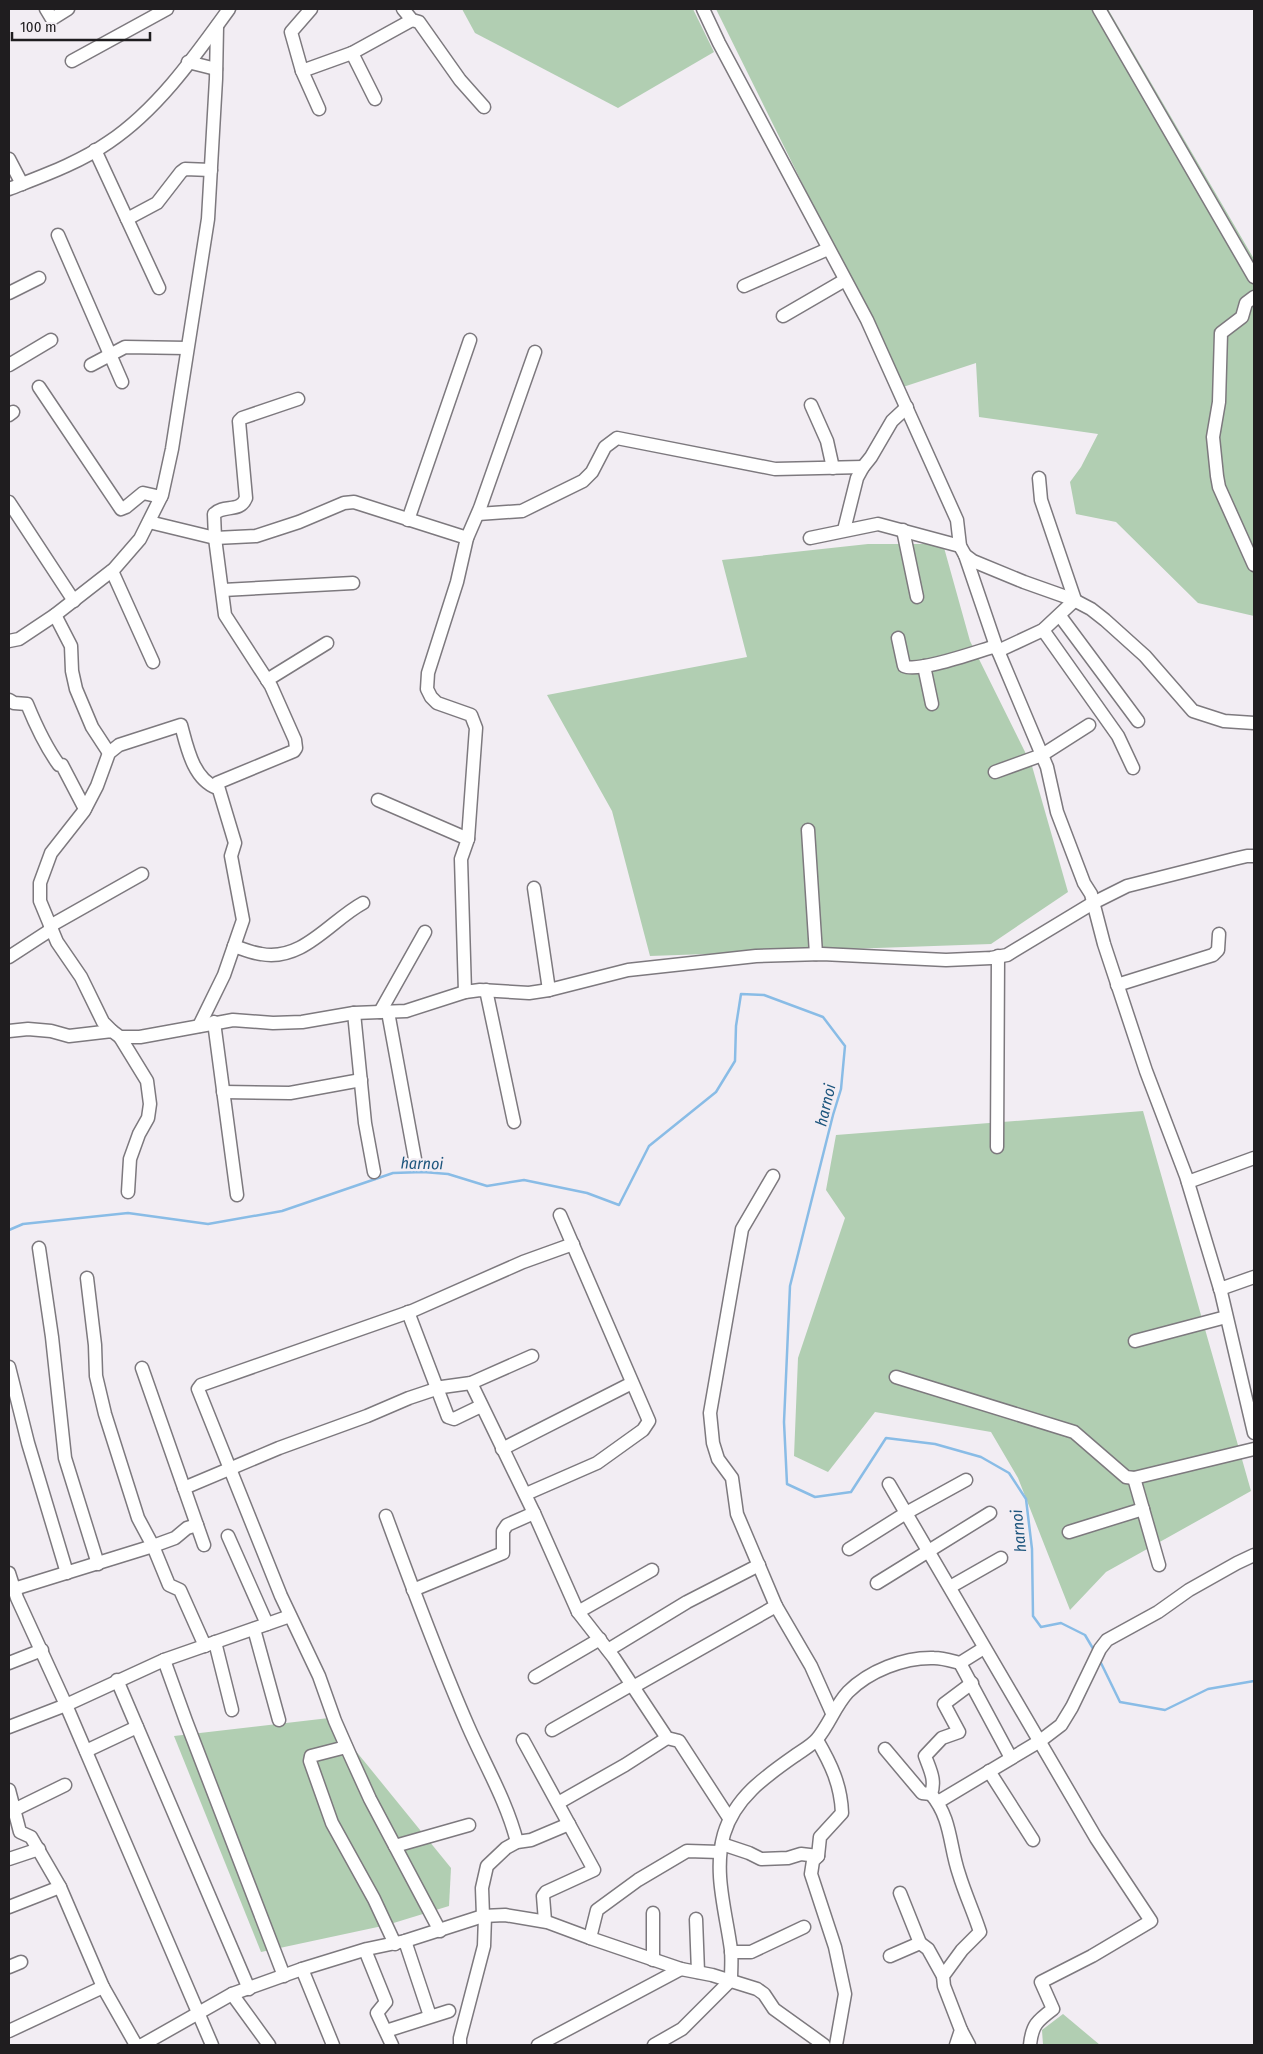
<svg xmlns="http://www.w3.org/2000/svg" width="1263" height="2054" viewBox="0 0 1263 2054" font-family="'Fira Sans Condensed',sans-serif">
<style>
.green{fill:#b1ceb2}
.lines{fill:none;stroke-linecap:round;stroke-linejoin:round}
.stream{stroke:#89bce6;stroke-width:2.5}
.minor-casing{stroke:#7d797e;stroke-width:15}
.minor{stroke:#fff;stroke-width:12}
.labels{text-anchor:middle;stroke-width:4.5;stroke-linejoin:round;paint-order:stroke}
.water-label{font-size:16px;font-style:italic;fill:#1d557d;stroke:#f2edf3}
</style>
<rect width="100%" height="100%" fill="#f2edf3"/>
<g class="green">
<polygon points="462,9 693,9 714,52 618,108 475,33"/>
<polygon points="716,9 1108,9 1254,259 1254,616 1198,603 1116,522 1076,514 1070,482 1081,467 1098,434 979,417 976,363 903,387"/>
<polygon points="868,544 943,544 970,641 1032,766 1068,892 991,944 650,956 612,811 547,695 747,657 722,560"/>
<polygon points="1143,1111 1251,1491 1106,1572 1070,1610 1018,1478 991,1432 875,1412 828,1472 794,1456 798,1358 845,1218 826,1190 836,1135"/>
<polygon points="329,1718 451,1868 449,1906 387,1925 261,1952 174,1736"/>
<polygon points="1063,2014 1100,2045 1043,2045 1042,2030"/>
</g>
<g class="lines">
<g class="stream">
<polyline points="9,1230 23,1224 128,1213 208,1224 282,1211 393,1173 423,1172 448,1174 487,1186 524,1180 587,1193 619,1205 649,1146 716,1092 735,1061 736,1026 741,994 764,995 823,1017 845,1046 841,1089 833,1115 790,1286 784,1422 787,1484 815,1497 851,1492 886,1438 935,1444 981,1457 1009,1473 1026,1499 1032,1549 1033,1616 1041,1627 1061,1623 1085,1635 1095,1652"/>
<polyline points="1100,1661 1120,1702 1165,1710 1208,1689 1254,1681"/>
</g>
<g class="minor-casing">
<g id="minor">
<polyline points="46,9 52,19 68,9"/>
<polyline points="311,9 291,32 302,71 319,109"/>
<polyline points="403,9 412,20 419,22 460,80 484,107"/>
<polyline points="703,9 719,43 867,320 957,520 960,546 965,555 973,561 1024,582 1072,599 1091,609 1105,620 1145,656 1193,711 1224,721 1254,723"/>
<polyline points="1099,9 1254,277"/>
<polyline points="352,53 375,99"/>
<polyline points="72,61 167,9"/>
<polyline points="188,62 216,69"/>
<polyline points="302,71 352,53 412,20"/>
<polyline points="95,150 159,288"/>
<polyline points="9,159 22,184"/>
<path d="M9 189C42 176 79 163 109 142 158 109 195 56 229 9"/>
<polyline points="127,219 157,203 181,172 185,169 211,170"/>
<polyline points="58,235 122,382"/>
<polyline points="744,286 828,249"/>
<polyline points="9,293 39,278"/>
<polyline points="1254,297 1246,303 1242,317 1221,333 1219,402 1213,437 1217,476 1219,487 1254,565"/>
<polyline points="783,316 845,280"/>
<polyline points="9,365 51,340"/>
<polyline points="91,365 125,347 187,348"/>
<polyline points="39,387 121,509 126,507 143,493 161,497"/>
<polyline points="811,405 827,441 833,468"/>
<polyline points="9,415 13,412"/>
<polyline points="9,502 74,601"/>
<polyline points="478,514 522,511 583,481 592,472 605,447 617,438 775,469 863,467"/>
<polyline points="408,520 470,340"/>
<polyline points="149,522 215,538 256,536 299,522 344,503 354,502 467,538"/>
<polyline points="844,530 857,478 863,467 871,457 892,421 907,407"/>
<polyline points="903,530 917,597"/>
<polyline points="810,538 878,524 960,546"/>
<polyline points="965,555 996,646 1047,767 1057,812 1084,883 1091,894 1104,944 1146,1071 1186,1176 1221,1292 1254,1433"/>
<polyline points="112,571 153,662"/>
<polyline points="223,590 353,583"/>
<polyline points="55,615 71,646 72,671 76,689 92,727 109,753"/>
<polyline points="1060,616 1138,721"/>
<polyline points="1043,630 1118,736 1133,768"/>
<path d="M898 638 904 666C919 673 978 651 996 646"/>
<polyline points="9,641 19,639 55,615 114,569 140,539 162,495 172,449 208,219 216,79 217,26"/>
<polyline points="998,651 1043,630 1075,600 1041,500 1039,478"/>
<polyline points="924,666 932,704"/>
<polyline points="267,680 327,643"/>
<path d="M9 700 14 703 27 704C36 726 45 746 59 765H62L85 809"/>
<polyline points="995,772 1042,755 1089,725"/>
<polyline points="378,800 468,839"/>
<polyline points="808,830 816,954"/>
<polyline points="534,888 549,990"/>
<polyline points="50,926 142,874"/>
<path d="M234 946C243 949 252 953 261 954 303 962 331 920 363 903"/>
<polyline points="9,957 52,929"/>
<polyline points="1117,985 1213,955 1218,950 1219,934"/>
<polyline points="486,990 514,1122"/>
<polyline points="465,992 461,859 468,839 476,728 471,715 437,703 431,697 427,689 428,673 457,582 467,538 480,508 535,352"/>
<polyline points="380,1012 425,932"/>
<polyline points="388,1012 415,1159"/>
<polyline points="354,1013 365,1123 374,1172"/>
<polyline points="214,1022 237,1195"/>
<path d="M199 1026 224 975 243 920 231 856 235 843 217 783 294 751 296 748 295 740 271 686 225 615 215 538 214 514C224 504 240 513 246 498L239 421 242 418 298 399"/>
<polyline points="9,1031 28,1029 51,1031 69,1036 112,1031 120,1037 140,1037 233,1020 273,1023 302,1022 354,1013 406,1011 465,992 480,990 529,993 549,990 628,970 756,956 822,954 946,960 991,958 1007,955 1093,903 1127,886 1234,859 1247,856 1254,856"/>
<path d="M112 1031 103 1022 81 977 57 942 40 901V883L51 853 84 811 97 786 109 753 119 745 181 725C187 747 193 779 217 788"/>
<polyline points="120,1037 147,1081 150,1104 148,1118 139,1134 130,1159 128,1192"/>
<polyline points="223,1092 290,1093 361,1080"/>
<polyline points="997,1147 998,956"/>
<polyline points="773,1176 742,1229 710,1413 713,1443 718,1459 732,1478 737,1514 776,1606 811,1666 832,1713"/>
<polyline points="1188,1182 1254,1158"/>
<polyline points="39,1248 52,1337 65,1458 98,1564"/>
<polyline points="87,1278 95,1345 96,1376 105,1414 138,1518 153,1546 169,1585 180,1590 205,1646"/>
<polyline points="1220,1289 1254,1277"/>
<polyline points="408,1312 448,1417 454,1419 481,1406"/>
<polyline points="1135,1341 1226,1317"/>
<polyline points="9,1367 28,1443 67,1573"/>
<polyline points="142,1368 204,1545"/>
<polyline points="896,1377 1074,1432 1126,1477 1134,1478 1254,1449"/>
<polyline points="471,1383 534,1513 578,1612 614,1658 667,1738 679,1741 729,1818"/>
<polyline points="502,1449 632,1383"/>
<polyline points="1134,1478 1159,1565"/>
<path d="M889 1484 1096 1838 1151 1921 1092 1956 1041 1982 1053 2009C1037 2021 1032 2025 1030 2045"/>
<polyline points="184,1488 279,1448 367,1416 409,1398 442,1387 471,1383 532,1356"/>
<polyline points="526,1494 597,1463 643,1430 649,1421 560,1215"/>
<path d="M386 1516C412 1587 438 1657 468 1726 485 1765 507 1802 517 1842"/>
<polyline points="1069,1532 1143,1509"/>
<polyline points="228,1536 267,1624"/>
<polyline points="849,1549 906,1513 966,1480"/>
<polyline points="9,1573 17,1598 66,1705 212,2045"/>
<polyline points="877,1583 990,1513"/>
<polyline points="950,1587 1001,1558"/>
<polyline points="14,1589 153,1546 175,1538 187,1528 197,1525"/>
<polyline points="413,1590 503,1553 503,1531 507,1525 534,1513"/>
<polyline points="578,1612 652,1570"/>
<polyline points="254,1629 279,1720"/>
<polyline points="215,1642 232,1710"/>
<polyline points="608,1650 687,1602 759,1565"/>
<polyline points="164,1660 186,1721 284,1976"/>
<polyline points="9,1663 42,1650"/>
<polyline points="960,1663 1011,1758"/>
<polyline points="535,1677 600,1639"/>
<polyline points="117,1680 249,1989"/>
<polyline points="633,1687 776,1606"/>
<polyline points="9,1727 66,1705 164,1660 290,1616"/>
<polyline points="552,1730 631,1685"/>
<polyline points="523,1740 594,1870 546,1892 543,1896 545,1921"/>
<path d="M817 1740C831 1764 841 1785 842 1813L820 1837 818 1856 813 1861 811 1874 835 1947 845 1994 836 2045"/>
<polyline points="346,1747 311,1756 310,1761 332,1823 374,1899 395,1944"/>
<path d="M885 1749 922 1793 931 1794C936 1780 930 1770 925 1756L942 1738 959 1732 944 1704 972 1683"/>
<polyline points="86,1751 137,1727"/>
<polyline points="989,1771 1033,1840"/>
<polyline points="9,1790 20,1832 31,1837 60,1887 9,1907"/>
<path d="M931 1794C952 1819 949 1845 959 1874 965 1894 974 1913 980 1932L962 1950 943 1976 944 1986 961 2030 956 2045"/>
<polyline points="938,1802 1040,1741 1061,1725 1072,1707 1100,1649 1107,1640 1158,1612 1189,1590 1237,1563 1254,1555"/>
<polyline points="558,1803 625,1765 667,1738"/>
<polyline points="14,1810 65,1785"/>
<polyline points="722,1844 749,1853 761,1859 788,1858 801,1854 818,1856"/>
<polyline points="395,1846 469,1825"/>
<polyline points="9,1859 39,1849"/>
<polyline points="60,1887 103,1987 136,2045"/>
<polyline points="900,1893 920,1943"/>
<polyline points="653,1913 653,1960"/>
<polyline points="483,1916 482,1888 487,1866 506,1848 517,1842 531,1840 569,1824"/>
<polyline points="696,1919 698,1972"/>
<polyline points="440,1931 370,1799 350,1755 335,1721 319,1676 281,1596 198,1389 201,1385 412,1311 523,1262 573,1244"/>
<polyline points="590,1938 597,1910 638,1880 687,1851 720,1852"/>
<polyline points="405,1941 430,2016"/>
<polyline points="365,1950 386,2002 377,2013 392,2045"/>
<polyline points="731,1952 751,1952 804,1927"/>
<polyline points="890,1956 920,1943 928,1949 943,1976"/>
<polyline points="9,1967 21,1962"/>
<polyline points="302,1969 333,2045"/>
<polyline points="232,1994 269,2045"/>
<polyline points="961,2030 969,2045"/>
<polyline points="9,2031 103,1987"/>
<polyline points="386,2031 449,2011"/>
<polyline points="142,2045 232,1994 302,1969 367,1949 405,1941 483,1916 505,1915 547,1922 590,1938 681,1969 712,1975 757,1989 764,1994 774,2009 824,2045"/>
<polyline points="460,2045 460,2038 484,1946 485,1916"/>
<polyline points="538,2045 681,1969"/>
<path d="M654 2045 682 2029 731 1980C731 1970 732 1960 731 1950 726 1912 713 1872 724 1834 735 1797 766 1776 796 1755 803 1750 812 1745 817 1739 829 1725 835 1706 848 1692 869 1671 904 1657 934 1658 943 1658 952 1661 960 1663L984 1648"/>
</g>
</g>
<use href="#minor" class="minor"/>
</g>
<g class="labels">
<g class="water-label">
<text transform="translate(825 1105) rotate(-77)" y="6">harnoi</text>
<text transform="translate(422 1163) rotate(1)" y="6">harnoi</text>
<text transform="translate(1018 1531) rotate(-96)" y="6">harnoi</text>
</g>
</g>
<rect width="1263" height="2054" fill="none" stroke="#1f1d1f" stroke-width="20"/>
<path d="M12 32v8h138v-8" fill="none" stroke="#1f1d1f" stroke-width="2.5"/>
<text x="20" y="32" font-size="15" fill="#1f1d1f" stroke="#f2edf3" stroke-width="4" paint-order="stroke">100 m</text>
</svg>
